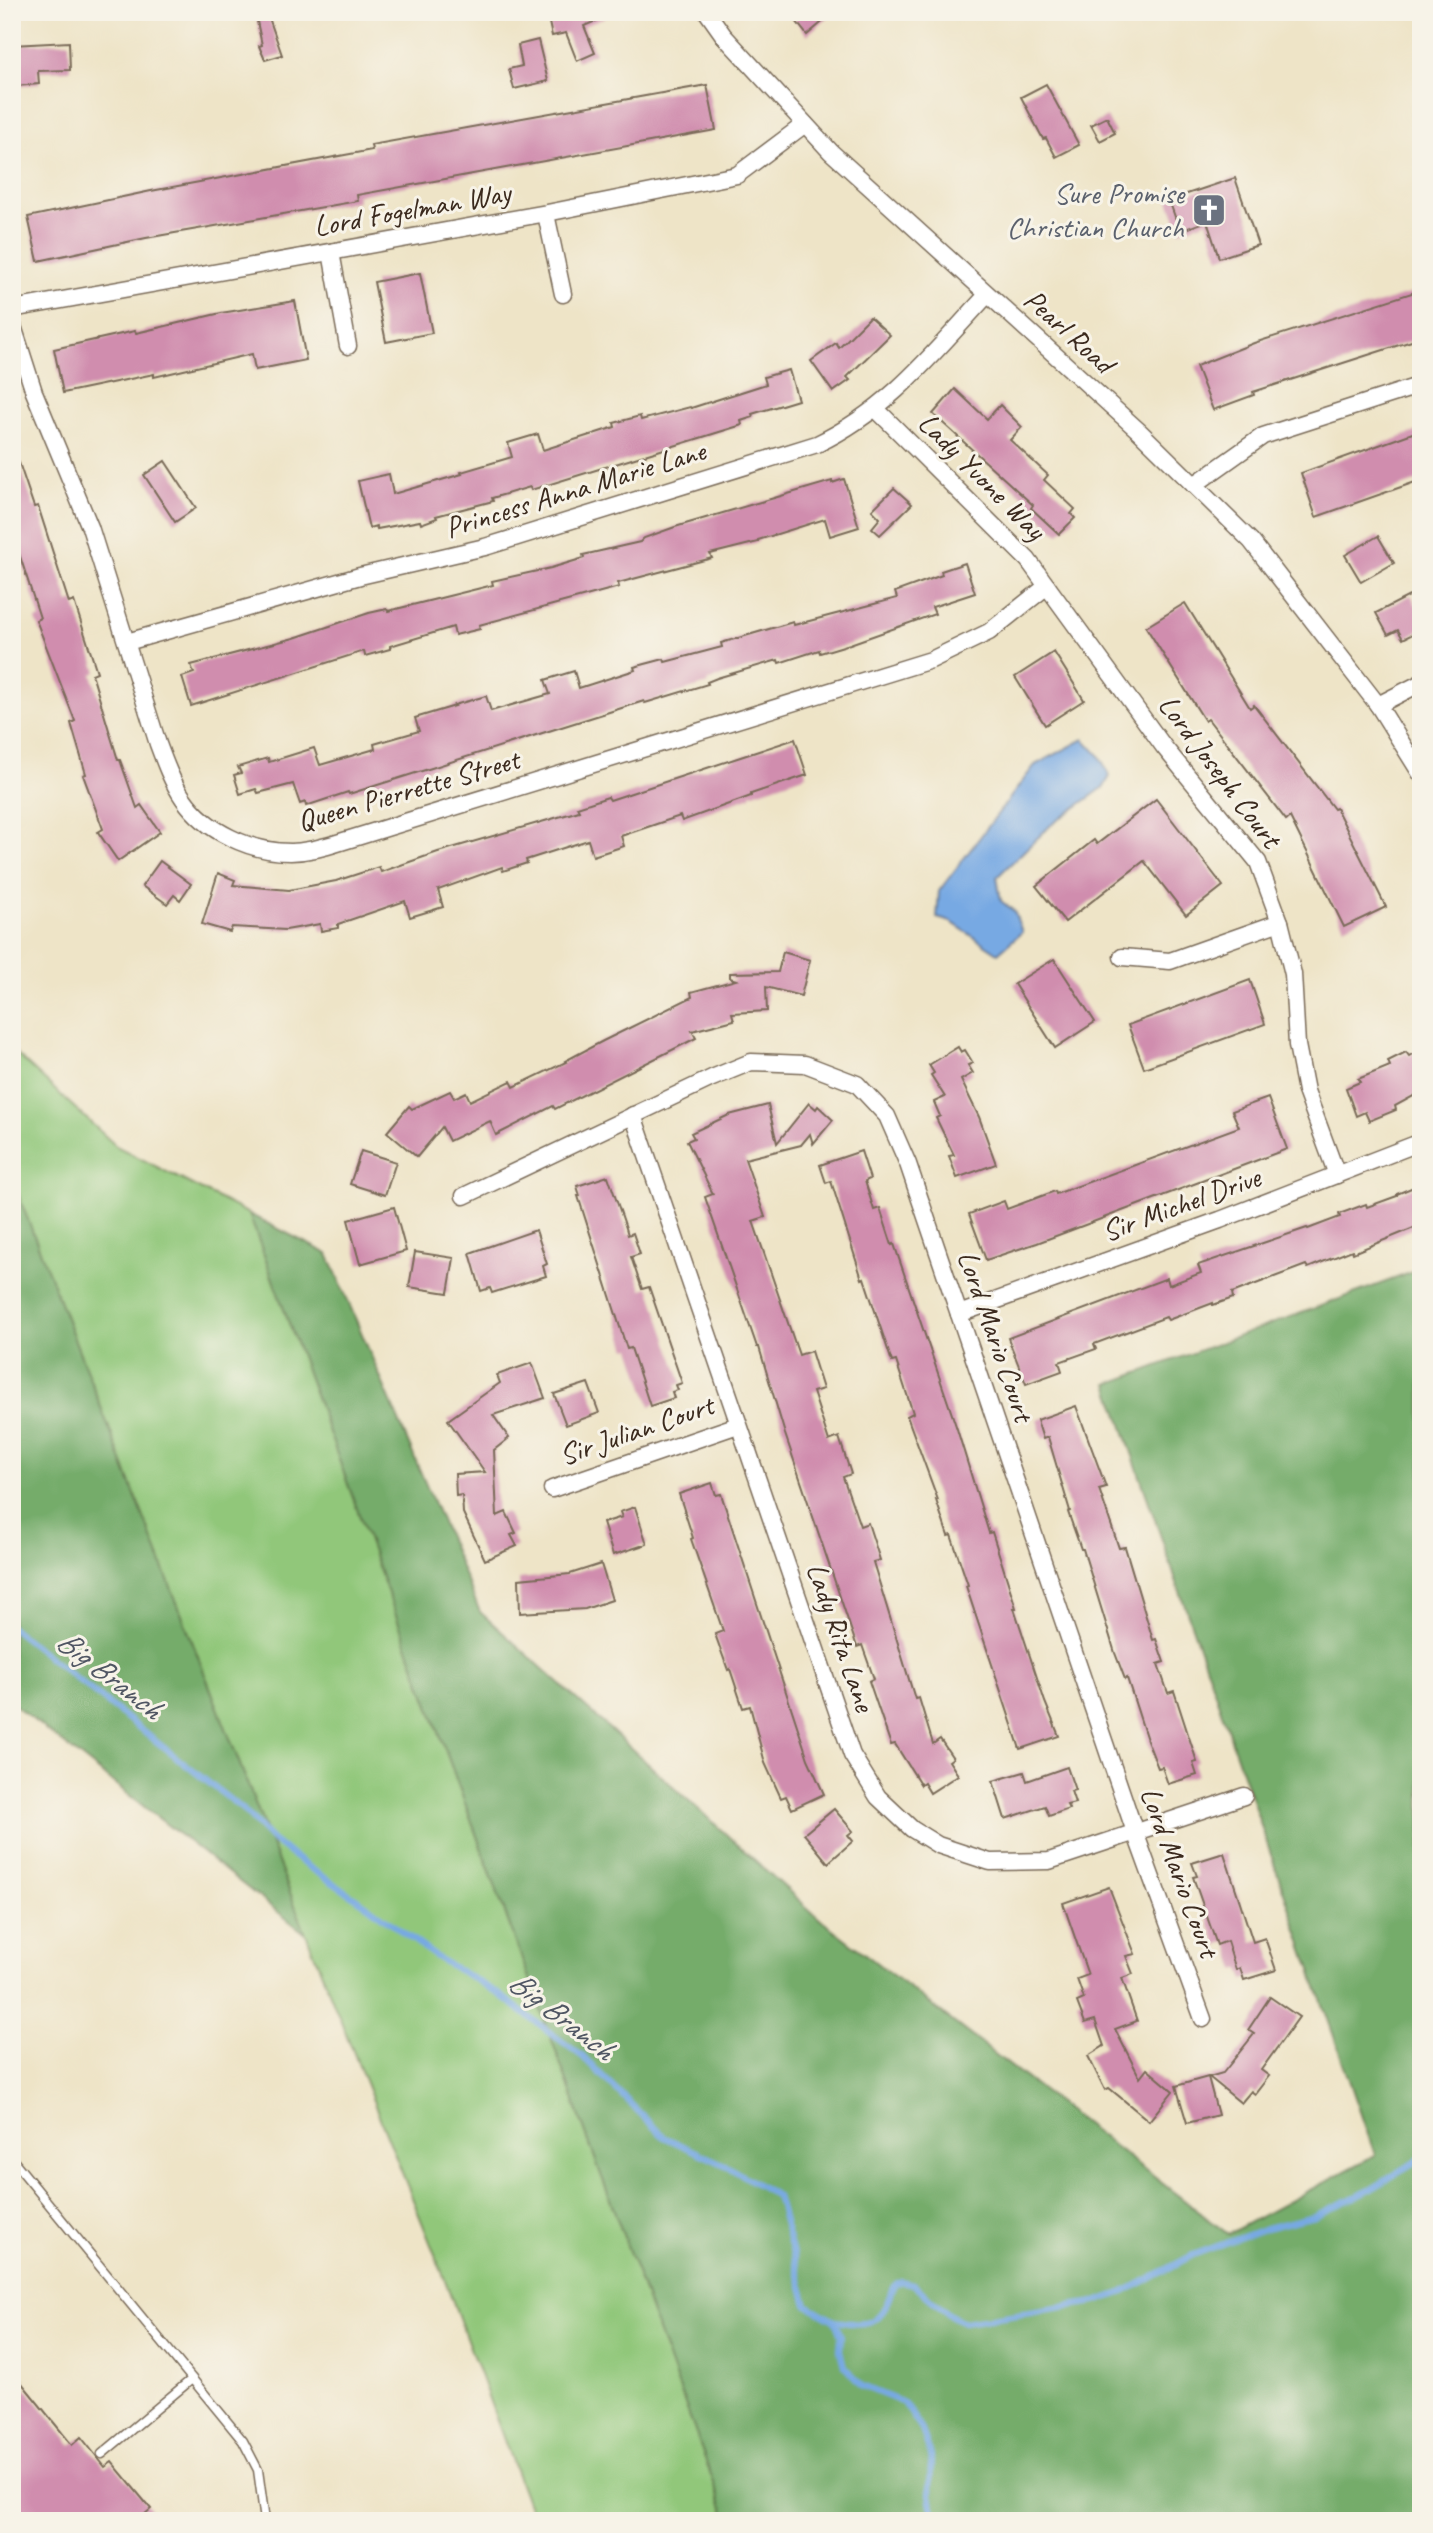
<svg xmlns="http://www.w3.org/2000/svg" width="1433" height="2533" viewBox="0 0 1433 2533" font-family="Caveat,sans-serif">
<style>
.green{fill:#91c77a;stroke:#66784c;stroke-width:2}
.forest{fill:#74ac6a;stroke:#586b44;stroke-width:2}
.water{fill:#77a9e3;stroke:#596a80;stroke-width:2}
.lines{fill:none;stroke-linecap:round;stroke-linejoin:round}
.stream{stroke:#77a9e3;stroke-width:6}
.building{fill:#d08dae}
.service-casing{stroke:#7a6b59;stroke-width:11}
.minor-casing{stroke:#7a6b59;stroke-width:19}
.service{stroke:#fff;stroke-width:8}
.minor{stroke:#fff;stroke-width:16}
.labels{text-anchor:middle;stroke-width:6;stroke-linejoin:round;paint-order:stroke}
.worship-label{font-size:30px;fill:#5b616d;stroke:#f7f3e8;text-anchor:end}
.street-label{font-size:30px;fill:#3b2a1e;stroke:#f7f3e8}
.water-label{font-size:32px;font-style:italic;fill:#505663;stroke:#f7f3e8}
</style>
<rect width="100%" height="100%" fill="#f7f3e8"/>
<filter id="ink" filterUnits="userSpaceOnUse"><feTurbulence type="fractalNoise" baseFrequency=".0143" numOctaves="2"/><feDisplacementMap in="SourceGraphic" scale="14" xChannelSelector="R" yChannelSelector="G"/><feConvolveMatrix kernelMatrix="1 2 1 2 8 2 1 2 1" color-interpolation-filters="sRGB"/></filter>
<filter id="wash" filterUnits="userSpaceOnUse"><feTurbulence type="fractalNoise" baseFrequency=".00686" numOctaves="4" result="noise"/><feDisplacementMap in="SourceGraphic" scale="28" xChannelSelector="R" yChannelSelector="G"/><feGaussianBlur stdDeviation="1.57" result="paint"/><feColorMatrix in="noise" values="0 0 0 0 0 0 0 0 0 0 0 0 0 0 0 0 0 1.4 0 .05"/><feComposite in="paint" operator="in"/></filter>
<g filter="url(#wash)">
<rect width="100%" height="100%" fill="#eee4c7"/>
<polygon class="green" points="12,1050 116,1146 249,1214 728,2521 534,2521 442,2272 306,1934 12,1179"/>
<g class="forest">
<polygon points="12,1179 306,1934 12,1703"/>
<polygon points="249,1214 328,1254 480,1612 821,1920 1228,2234 1375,2155 1108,1384 1421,1269 1421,2521 728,2521"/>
</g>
<polygon class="water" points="1084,739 1099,755 1110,776 1104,787 1051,825 997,877 1001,901 1014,911 1022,932 998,953 951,922 937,918 939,891 1035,765"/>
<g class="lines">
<g class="stream">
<polyline points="12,1628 242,1809 273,1841 304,1864 368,1906 436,1957 496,1992 583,2057 664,2137 723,2164 777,2196 807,2305 835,2321 841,2336 840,2351 844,2366 862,2386 904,2403 922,2430 931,2456 930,2494 934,2521"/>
<path d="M835 2321C862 2325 877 2328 889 2298 892 2290 892 2285 901 2281L913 2284 948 2314 964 2322 1096 2302 1124 2292 1193 2255 1266 2228 1314 2216 1370 2190 1421 2158"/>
</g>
</g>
<g id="blocks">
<g class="building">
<polygon points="255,12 267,12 282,55 265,60 259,46 262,45"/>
<polygon points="572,12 617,12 584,26 595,53 577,61 566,33 552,36 548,18"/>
<polygon points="789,12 834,12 807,35"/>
<polygon points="538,40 548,81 514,89 509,69 522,66 518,45"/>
<polygon points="69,42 70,70 38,71 39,84 17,86 16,72 12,72 12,45"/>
<polygon points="1046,84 1079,145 1056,157 1046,138 1043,139 1021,97"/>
<polygon points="707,85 716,130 357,195 358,201 146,238 38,261 28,217 151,191 372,150 371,145"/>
<polygon points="1107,117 1115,133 1100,141 1091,125"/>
<polygon points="1235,178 1258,245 1219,258 1207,221 1180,231 1169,200"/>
<polygon points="420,273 432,333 386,342 374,282"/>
<polygon points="1421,290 1421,338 1253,392 1254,395 1213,410 1196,366 1254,343"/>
<polygon points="295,301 306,360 255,370 252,354 154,377 154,374 63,393 54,349 135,331 136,333 221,313"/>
<polygon points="870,317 890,335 847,377 850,380 833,392 811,361 836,343 839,348"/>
<polygon points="789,370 798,400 752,414 753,417 741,421 742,425 531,490 530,487 492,498 493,501 436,516 437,518 421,524 420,521 377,529 376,526 369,528 358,481 389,474 393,494 462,474 461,472 512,457 508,443 538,434 543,450 615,427 614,423 640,416 641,420 690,407 691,408 766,384 764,377"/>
<polygon points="955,389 987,419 1000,405 1022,427 1010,440 1048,475 1044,480 1075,509 1071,514 1075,518 1059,534 1031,508 1033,505 933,414"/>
<polygon points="1421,430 1421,480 1316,517 1301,473"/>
<polygon points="15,451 34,507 38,506 69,603 74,601 97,672 92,674 118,760 120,760 137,808 141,805 160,832 118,861 98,832 103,829 83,775 86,774 71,723 75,721 36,620 40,618 16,544 12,545 12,452"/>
<polygon points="165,461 196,508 175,522 144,475"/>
<polygon points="844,479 859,527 830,536 825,519 758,540 758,542 710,554 712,558 618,583 619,587 479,625 480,629 455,635 453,627 390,646 390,649 365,656 364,651 191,706 182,677 194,673 191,665 294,638 369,613 387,609 388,611 493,585 492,581 551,568 584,558 583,555 640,542 644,538 675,527 832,481 832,483"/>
<polygon points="894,488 912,504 880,535 872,528 880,518 872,510"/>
<polygon points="1378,536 1394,563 1361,582 1345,555"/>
<polygon points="965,563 975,593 932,607 935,614 850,644 820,653 819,650 779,663 778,660 717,678 707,682 708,684 645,703 644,701 349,794 348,792 306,806 305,802 300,804 293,784 258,793 256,789 240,794 234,775 241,773 238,767 268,758 269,762 314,748 320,765 375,749 374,744 419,731 415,718 455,706 454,705 486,696 491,711 550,694 545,680 574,671 579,688 635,670 634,667 664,659 665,662 722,647 721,643 793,622 794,625 897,598 895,592 942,575 941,571"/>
<polygon points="1411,595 1421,614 1421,630 1403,639 1398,630 1388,635 1376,613"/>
<polygon points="1185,603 1250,708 1254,705 1334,809 1336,808 1386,907 1344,927 1290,817 1286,820 1208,719 1205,721 1146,627"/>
<polygon points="1054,652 1084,700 1045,725 1015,677"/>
<polygon points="795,739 807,775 751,794 751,796 682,821 680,816 621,836 624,846 593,856 588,840 526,860 527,863 503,871 502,867 438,890 443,907 410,917 405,901 338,924 338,928 321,931 320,924 286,930 232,927 230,932 202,924 218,873 235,880 233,885 289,890 336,881 379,867 381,872 438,852 579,811 577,807 608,797 610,800"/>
<polygon points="1156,799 1223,886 1186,915 1144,861 1065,922 1036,886 1094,840 1097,844"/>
<polygon points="160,861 191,884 180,900 174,895 167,904 142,886"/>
<polygon points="783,952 810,960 801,996 766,987 767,1011 732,1013 734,1020 692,1031 696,1038 555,1109 553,1106 496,1135 490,1121 449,1141 442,1127 417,1157 387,1132 409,1106 412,1109 450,1091 454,1098 466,1092 470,1101 511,1081 514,1087 566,1062 565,1061 603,1041 692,997 691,992 736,980 730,978 730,973 778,972"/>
<polygon points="1054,959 1095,1022 1055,1048 1014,984"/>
<polygon points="1250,980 1265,1024 1144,1068 1128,1025"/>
<polygon points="958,1047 961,1052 965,1050 973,1063 968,1065 973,1073 961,1080 979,1117 996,1164 957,1178 949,1156 954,1155 936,1118 940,1116 934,1102 945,1097 931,1075 934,1073 929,1065"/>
<polygon points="1421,1049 1421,1092 1395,1106 1396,1110 1369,1121 1365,1112 1356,1116 1346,1088 1360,1082 1358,1079 1390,1066 1388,1061 1406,1052 1409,1056"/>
<polygon points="1268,1098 1287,1149 1037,1243 986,1260 969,1214 1004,1201 1007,1209 1055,1191 1056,1194 1239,1127 1232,1111"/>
<polygon points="809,1103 816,1109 818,1106 833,1120 813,1144 810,1134 801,1145 745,1159 765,1217 753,1221 799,1355 811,1351 823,1389 813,1392 829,1441 839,1437 851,1474 843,1477 860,1526 868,1523 880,1560 873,1562 915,1699 919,1698 933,1744 940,1739 953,1758 949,1761 958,1775 930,1793 924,1783 921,1785 895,1744 891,1745 869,1681 874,1679 862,1645 857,1647 785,1434 759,1347 757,1347 705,1197 713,1194 687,1141 694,1138 691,1133 729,1115 768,1105 777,1143"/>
<polygon points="361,1151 396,1162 385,1195 350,1184"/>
<polygon points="861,1151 870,1179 865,1181 874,1210 880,1208 892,1245 894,1244 957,1429 989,1533 992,1532 1016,1608 1014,1608 1045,1702 1059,1736 1020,1749 966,1586 968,1585 951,1535 948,1536 936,1500 938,1500 907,1416 913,1413 896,1361 892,1362 864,1278 862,1279 831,1181 826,1183 820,1165"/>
<polygon points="608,1176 626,1228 628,1235 633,1233 640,1254 631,1257 642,1289 649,1287 682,1383 676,1385 678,1390 672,1392 674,1398 650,1406 631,1348 627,1349 578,1196 580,1196 577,1186"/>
<polygon points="1416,1186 1421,1198 1421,1225 1353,1253 1352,1250 1308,1268 1306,1265 1232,1293 1233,1298 1213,1305 1213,1303 1168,1320 1166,1317 1094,1344 1096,1349 1059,1362 1062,1371 1026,1384 1008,1338 1167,1278 1169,1285 1201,1273 1198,1265 1307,1228 1308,1229 1340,1217 1339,1214 1366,1204 1367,1207 1397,1196 1397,1194"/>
<polygon points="394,1207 406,1251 360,1264 348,1220"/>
<polygon points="536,1230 547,1264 543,1266 546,1276 492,1293 490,1288 481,1291 470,1253"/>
<polygon points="415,1252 454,1258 448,1293 409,1287"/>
<polygon points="532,1363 545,1398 493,1415 509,1438 494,1450 497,1516 506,1512 516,1533 511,1535 517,1546 485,1560 463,1513 462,1495 456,1496 455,1474 485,1472 448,1420 500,1383 497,1375"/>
<polygon points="588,1383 599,1413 566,1425 554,1394"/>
<polygon points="1076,1406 1106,1487 1099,1489 1119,1548 1125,1547 1153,1640 1156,1639 1164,1662 1158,1664 1168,1693 1174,1691 1197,1762 1193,1763 1197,1775 1168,1784 1162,1767 1158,1768 1147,1740 1127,1678 1125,1679 1115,1653 1083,1549 1081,1549 1068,1512 1070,1511 1048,1437 1043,1439 1037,1420"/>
<polygon points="712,1483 716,1495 721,1494 808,1759 824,1794 792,1809 786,1796 781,1798 765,1763 750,1706 743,1708 730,1669 728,1670 715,1634 723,1631 691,1539 693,1538 679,1494"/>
<polygon points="635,1507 647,1544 613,1555 603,1523 622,1517 620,1512"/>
<polygon points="601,1564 612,1600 585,1609 520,1613 519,1579 570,1574"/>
<polygon points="1067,1767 1075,1790 1071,1791 1075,1803 1067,1805 1069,1809 1049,1816 1045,1806 1005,1819 993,1781 1024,1772 1027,1781"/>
<polygon points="834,1809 853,1831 848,1835 853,1841 828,1863 804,1834"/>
<polygon points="1224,1853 1253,1942 1265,1938 1276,1970 1244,1980 1240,1968 1236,1970 1227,1941 1217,1945 1193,1877 1197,1876 1192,1863"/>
<polygon points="1109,1887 1135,1954 1126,1956 1133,1974 1122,1978 1137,2021 1115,2029 1140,2078 1147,2069 1173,2091 1149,2121 1109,2088 1105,2090 1088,2056 1104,2046 1095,2020 1085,2023 1077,2002 1084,1999 1077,1979 1088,1975 1063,1903"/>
<polygon points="1270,1997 1299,2017 1261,2070 1269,2076 1255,2094 1251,2091 1241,2103 1209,2077 1223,2073 1254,2034 1248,2030"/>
<polygon points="1208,2077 1218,2115 1187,2123 1176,2086"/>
<polygon points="12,2371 72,2445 81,2437 105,2467 112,2462 151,2509 137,2521 12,2521"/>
</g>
</g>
</g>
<g filter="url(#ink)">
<use href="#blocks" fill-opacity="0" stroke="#7a6b59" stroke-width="2"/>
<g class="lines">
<g class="service-casing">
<g id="service">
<polyline points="12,2159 243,2441 258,2470 265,2521"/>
<polyline points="102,2454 192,2379"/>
</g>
</g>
<g class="minor-casing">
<g id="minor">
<polyline points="707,12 724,36 831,152 1140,432 1251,541 1378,705 1421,683"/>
<polyline points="546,214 563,294"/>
<polyline points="331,252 348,346"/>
<polyline points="12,309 547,213 737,175 805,124"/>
<path d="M12 323 34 392 90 527 158 744C165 763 172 782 183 798 206 832 251 852 291 852 306 852 320 848 334 844L931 660 989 632 1047 586"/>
<polyline points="876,409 1028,560 1164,747 1258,862 1280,922 1293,974 1297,1045 1306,1091 1337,1175"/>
<polyline points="1194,485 1263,436 1421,385"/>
<path d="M127 642 360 576 485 547 817 444C889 410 934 352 987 295"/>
<polyline points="1378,705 1421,774"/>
<polyline points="1122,957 1170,961 1280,922"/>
<polyline points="633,1115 852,1755 878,1797 912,1829 938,1845 990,1862 1049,1861 1244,1796"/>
<polyline points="464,1196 712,1078 751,1062 805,1064 857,1084 887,1116 908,1164 1135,1832 1203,2019"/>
<polyline points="959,1314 1220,1220 1421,1142"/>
<polyline points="552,1489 738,1425"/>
</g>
</g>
<use href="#service" class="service"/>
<use href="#minor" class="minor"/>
</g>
</g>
<defs>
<g id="church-square" transform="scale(1.75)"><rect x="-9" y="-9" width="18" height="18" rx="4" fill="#6b7280" stroke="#f7f3e8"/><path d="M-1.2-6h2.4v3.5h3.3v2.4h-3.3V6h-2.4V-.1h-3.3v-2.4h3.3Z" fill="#fff"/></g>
</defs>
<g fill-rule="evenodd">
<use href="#church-square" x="1209" y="210"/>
</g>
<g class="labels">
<g class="worship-label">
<text x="1184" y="203">Sure Promise<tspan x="1184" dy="34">Christian Church</tspan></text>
</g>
<g class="street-label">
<text transform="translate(412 209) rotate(-10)" y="10">Lord Fogelman Way</text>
<text transform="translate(1069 331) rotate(42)" y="10">Pearl Road</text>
<text transform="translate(982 476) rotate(45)" y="10">Lady Yvone Way</text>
<text transform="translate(575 489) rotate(-17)" y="10">Princess Anna Marie Lane</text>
<text transform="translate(1220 771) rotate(53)" y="10">Lord Joseph Court</text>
<text transform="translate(408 790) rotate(-16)" y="10">Queen Pierrette Street</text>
<text transform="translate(1181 1204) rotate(-20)" y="10">Sir Michel Drive</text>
<text transform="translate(996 1336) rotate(71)" y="10">Lord Mario Court</text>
<text transform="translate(636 1430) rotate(-19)" y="10">Sir Julian Court</text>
<text transform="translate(841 1637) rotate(71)" y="10">Lady Rita Lane</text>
<text transform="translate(1180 1872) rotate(70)" y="10">Lord Mario Court</text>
</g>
<g class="water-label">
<text transform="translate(110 1674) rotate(38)" y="11">Big Branch</text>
<text transform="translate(562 2015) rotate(38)" y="11">Big Branch</text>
</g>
</g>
<rect width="1433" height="2533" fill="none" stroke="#f7f3e8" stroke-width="42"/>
</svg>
